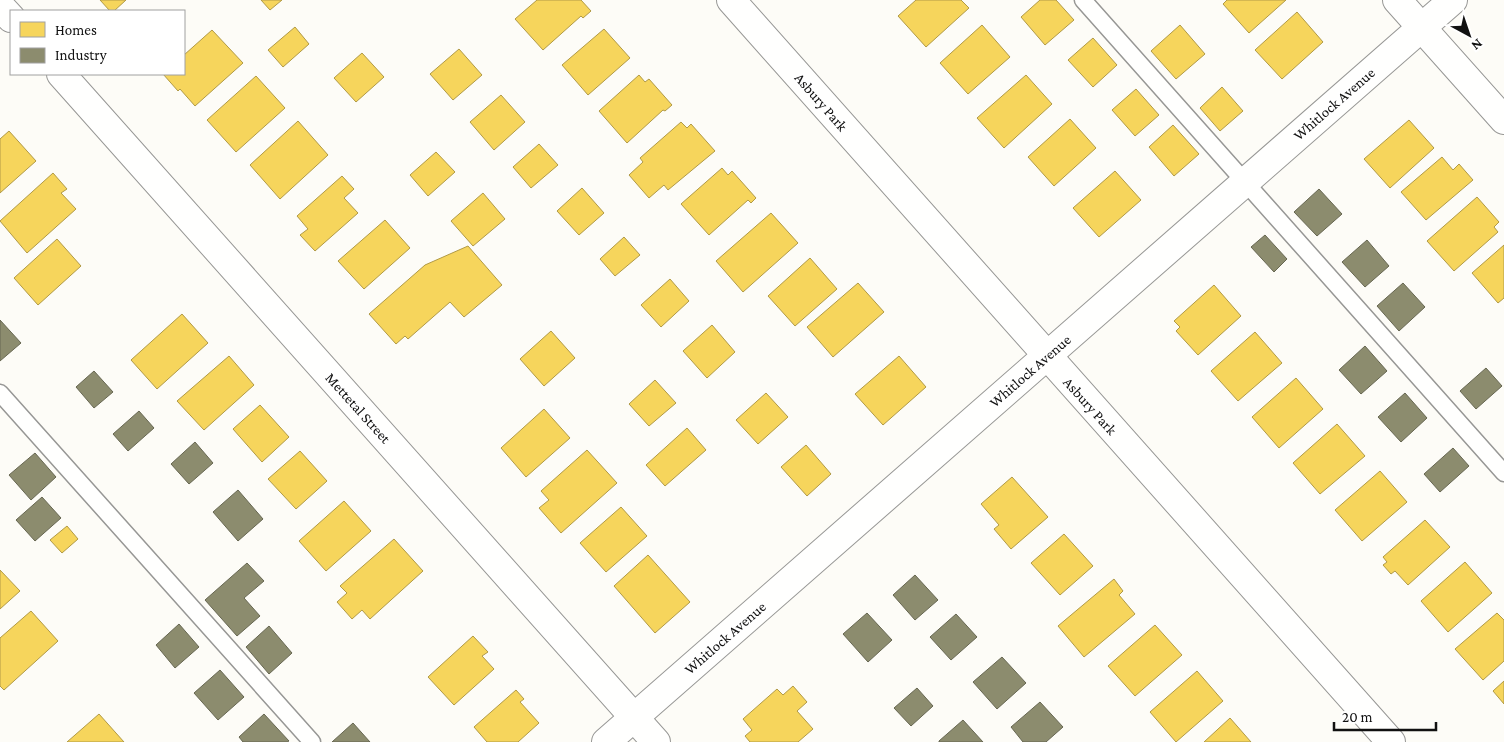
<svg xmlns="http://www.w3.org/2000/svg" width="1504" height="742" viewBox="0 0 1504 742" font-family="'Crimson Pro',serif">
<style>
.homes{fill:#f6d55c;stroke:#b19a46}
.industry{fill:#8c8c6e;stroke:#676752}
.lines{fill:none;stroke-linecap:round;stroke-linejoin:round}
.service-casing{stroke:#979795;stroke-width:19}
.minor-casing{stroke:#979795;stroke-width:30}
.service{stroke:#fffffe;stroke-width:16}
.minor{stroke:#fffffe;stroke-width:28}
.labels{text-anchor:middle;stroke-width:5;stroke-linejoin:round;paint-order:stroke}
.street-label{font-size:15px;fill:#111;stroke:#fff}
</style>
<rect width="100%" height="100%" fill="#fdfcf7"/>
<g class="homes">
<polygon points="100,0 126,0 114,11 110,11"/>
<polygon points="261,0 282,0 270,10"/>
<polygon points="537,0 581,0 591,11 583,18 581,16 543,50 515,19"/>
<polygon points="916,0 961,0 969,8 926,47 898,16"/>
<polygon points="1040,0 1056,0 1074,20 1045,45 1021,17"/>
<polygon points="1227,0 1286,0 1249,33 1223,4"/>
<polygon points="1297,12 1323,42 1282,79 1255,50"/>
<polygon points="982,25 1010,57 968,94 940,63"/>
<polygon points="1180,25 1205,54 1176,79 1151,51"/>
<polygon points="295,27 309,44 283,67 268,50"/>
<polygon points="604,29 630,58 588,95 562,65"/>
<polygon points="212,30 243,63 195,106 180,89 178,91 163,74 184,74 184,55"/>
<polygon points="1093,38 1117,65 1093,87 1068,60"/>
<polygon points="459,49 482,75 453,100 430,74"/>
<polygon points="362,53 384,77 356,102 334,78"/>
<polygon points="639,75 645,82 649,79 672,105 665,111 663,110 627,143 599,111"/>
<polygon points="1026,75 1052,104 1004,148 977,118"/>
<polygon points="256,76 285,108 236,152 207,120"/>
<polygon points="1222,87 1243,111 1220,131 1200,108"/>
<polygon points="1136,89 1159,115 1135,136 1112,110"/>
<polygon points="501,95 525,122 494,150 470,122"/>
<polygon points="1070,119 1096,148 1054,186 1028,157"/>
<polygon points="1409,120 1434,148 1390,188 1364,159"/>
<polygon points="298,121 328,155 280,199 250,165"/>
<polygon points="681,122 687,128 691,124 715,151 668,190 664,185 649,198 629,175 643,162 640,158"/>
<polygon points="1173,125 1199,154 1174,176 1149,147"/>
<polygon points="9,131 36,161 0,193 0,139"/>
<polygon points="539,144 558,165 531,188 513,167"/>
<polygon points="436,152 455,172 428,196 410,175"/>
<polygon points="1442,157 1453,170 1459,164 1473,180 1426,220 1401,192"/>
<polygon points="722,168 728,175 732,171 756,198 751,203 748,200 709,235 681,204"/>
<polygon points="1115,171 1141,200 1099,237 1073,208"/>
<polygon points="53,173 67,189 61,193 76,209 27,253 0,221"/>
<polygon points="342,176 354,189 344,198 358,213 315,251 300,235 308,229 297,216"/>
<polygon points="582,188 604,213 579,235 557,211"/>
<polygon points="483,193 505,219 473,246 451,221"/>
<polygon points="1477,197 1499,222 1494,227 1498,232 1454,271 1427,241"/>
<polygon points="771,213 798,243 743,292 716,261"/>
<polygon points="385,220 410,248 364,289 338,261"/>
<polygon points="624,237 640,255 615,276 600,259"/>
<polygon points="57,239 81,266 38,305 14,278"/>
<polygon points="1504,245 1504,298 1498,303 1472,273"/>
<polygon points="468,246 502,285 464,317 450,302 408,339 405,336 396,344 369,314 425,265"/>
<polygon points="810,258 837,289 795,326 768,296"/>
<polygon points="670,279 689,301 661,327 641,305"/>
<polygon points="858,283 884,312 833,357 807,327"/>
<polygon points="1214,285 1241,316 1198,355 1176,331 1180,327 1174,321"/>
<polygon points="182,314 208,343 157,389 131,360"/>
<polygon points="712,325 735,352 707,378 683,351"/>
<polygon points="551,331 575,358 544,386 520,359"/>
<polygon points="1255,332 1282,363 1238,401 1211,371"/>
<polygon points="229,356 254,385 204,430 177,401"/>
<polygon points="899,356 926,387 883,425 855,394"/>
<polygon points="1296,378 1323,409 1279,448 1252,417"/>
<polygon points="655,380 676,403 649,426 629,404"/>
<polygon points="766,393 788,417 758,444 736,420"/>
<polygon points="260,405 289,437 262,462 233,429"/>
<polygon points="544,409 570,438 526,477 501,448"/>
<polygon points="1337,424 1365,456 1320,494 1293,463"/>
<polygon points="687,428 706,450 665,486 646,465"/>
<polygon points="806,445 831,474 807,496 781,467"/>
<polygon points="587,450 617,483 561,533 539,508 549,500 541,491"/>
<polygon points="300,451 327,481 296,509 268,479"/>
<polygon points="1380,471 1407,502 1362,541 1335,510"/>
<polygon points="1012,477 1048,517 1011,549 994,529 999,525 981,504"/>
<polygon points="344,501 371,531 326,571 299,541"/>
<polygon points="621,507 647,536 606,572 580,543"/>
<polygon points="1425,520 1450,547 1408,585 1395,571 1391,574 1383,565 1387,562 1383,557"/>
<polygon points="67,526 78,539 62,553 50,540"/>
<polygon points="1064,534 1093,566 1060,595 1031,563"/>
<polygon points="394,539 423,571 370,619 362,610 352,619 337,602 347,593 340,586"/>
<polygon points="648,555 690,602 655,633 614,586"/>
<polygon points="1465,562 1492,593 1448,632 1421,601"/>
<polygon points="0,570 20,591 0,609"/>
<polygon points="1114,579 1123,591 1119,595 1135,614 1084,657 1058,626"/>
<polygon points="31,611 58,641 4,690 0,686 0,638"/>
<polygon points="1497,613 1504,620 1504,661 1483,680 1455,649"/>
<polygon points="1155,625 1182,655 1135,696 1108,666"/>
<polygon points="473,636 488,652 482,656 494,669 454,705 428,677"/>
<polygon points="1197,671 1223,701 1176,742 1150,712"/>
<polygon points="1504,681 1504,704 1493,691"/>
<polygon points="793,686 807,702 797,711 813,729 798,742 750,742 745,736 752,730 743,719 777,689 783,695"/>
<polygon points="516,690 524,699 520,702 539,723 518,742 487,742 474,727"/>
<polygon points="99,714 124,742 67,742"/>
<polygon points="1230,718 1251,742 1204,742"/>
</g>
<g class="industry">
<polygon points="1319,189 1342,214 1317,236 1294,212"/>
<polygon points="1265,235 1287,259 1274,272 1251,247"/>
<polygon points="1367,240 1389,266 1365,287 1342,262"/>
<polygon points="1403,283 1425,307 1399,331 1377,306"/>
<polygon points="0,320 21,343 0,361"/>
<polygon points="1365,346 1387,371 1361,394 1339,370"/>
<polygon points="1486,368 1502,386 1476,409 1460,391"/>
<polygon points="94,371 113,392 94,408 76,387"/>
<polygon points="1405,393 1427,418 1401,442 1378,417"/>
<polygon points="139,411 154,428 128,451 113,434"/>
<polygon points="195,442 213,463 189,484 171,464"/>
<polygon points="1453,448 1469,466 1440,492 1424,474"/>
<polygon points="35,453 56,477 31,500 9,475"/>
<polygon points="238,490 263,519 238,541 213,512"/>
<polygon points="42,497 61,518 35,541 16,520"/>
<polygon points="247,563 264,581 244,598 260,616 237,636 205,600"/>
<polygon points="915,575 938,600 915,620 893,595"/>
<polygon points="867,613 892,640 868,662 843,634"/>
<polygon points="956,614 977,637 951,660 930,637"/>
<polygon points="179,624 199,647 175,668 156,645"/>
<polygon points="269,626 292,653 269,674 246,647"/>
<polygon points="1002,657 1026,683 997,709 973,682"/>
<polygon points="220,670 244,697 218,720 194,693"/>
<polygon points="917,688 933,706 911,726 894,708"/>
<polygon points="1040,702 1063,727 1046,742 1023,742 1011,727"/>
<polygon points="264,714 289,741 287,742 243,742 239,737"/>
<polygon points="963,720 983,742 939,742 939,741"/>
<polygon points="353,723 370,742 332,742"/>
</g>
<g class="lines">
<g class="service-casing">
<g id="service">
<polyline points="1083,0 1504,473"/>
<polyline points="0,393 312,742"/>
</g>
</g>
<g class="minor-casing">
<g id="minor">
<polyline points="731,0 1391,742"/>
<polyline points="1397,0 1504,120"/>
<polyline points="0,6 11,18"/>
<polyline points="61,74 656,742"/>
<polyline points="606,742 1453,0"/>
</g>
</g>
<use href="#service" class="service"/>
<use href="#minor" class="minor"/>
</g>
<g class="labels">
<g class="street-label">
<text transform="translate(821 102) rotate(49)" y="5">Asbury Park</text>
<text transform="translate(1334 104) rotate(-41)" y="5">Whitlock Avenue</text>
<text transform="translate(1030 371) rotate(-41)" y="5">Whitlock Avenue</text>
<text transform="translate(1090 406) rotate(48)" y="5">Asbury Park</text>
<text transform="translate(358 408) rotate(48)" y="5">Mettetal Street</text>
<text transform="translate(725 638) rotate(-41)" y="5">Whitlock Avenue</text>
</g>
</g>
<rect x="10" y="10" width="175" height="65" fill="#ffffff" stroke="#a0a0a0"/>
<rect x="20" y="22" width="25" height="15" fill="#f6d55c" stroke="#a0a0a0"/>
<text x="55" y="35" font-size="15" fill="#111111">Homes</text>
<rect x="20" y="48" width="25" height="15" fill="#8c8c6e" stroke="#a0a0a0"/>
<text x="55" y="60" font-size="15" fill="#111111">Industry</text>
<g transform="translate(1469 35) rotate(140)" stroke="#ffffff" stroke-width="4" paint-order="stroke">
<path d="M0-4L9 19L0 12L-9 19Z" fill="#111111"/>
<text y="-8" font-size="14" font-weight="bold" text-anchor="middle" fill="#111111">N</text>
</g>
<path d="M1334 722v8h102v-8" fill="none" stroke="#111111" stroke-width="2.5"/>
<text x="1342" y="722" font-size="15" fill="#111111" stroke="#ffffff" stroke-width="4" paint-order="stroke">20 m</text>
</svg>
